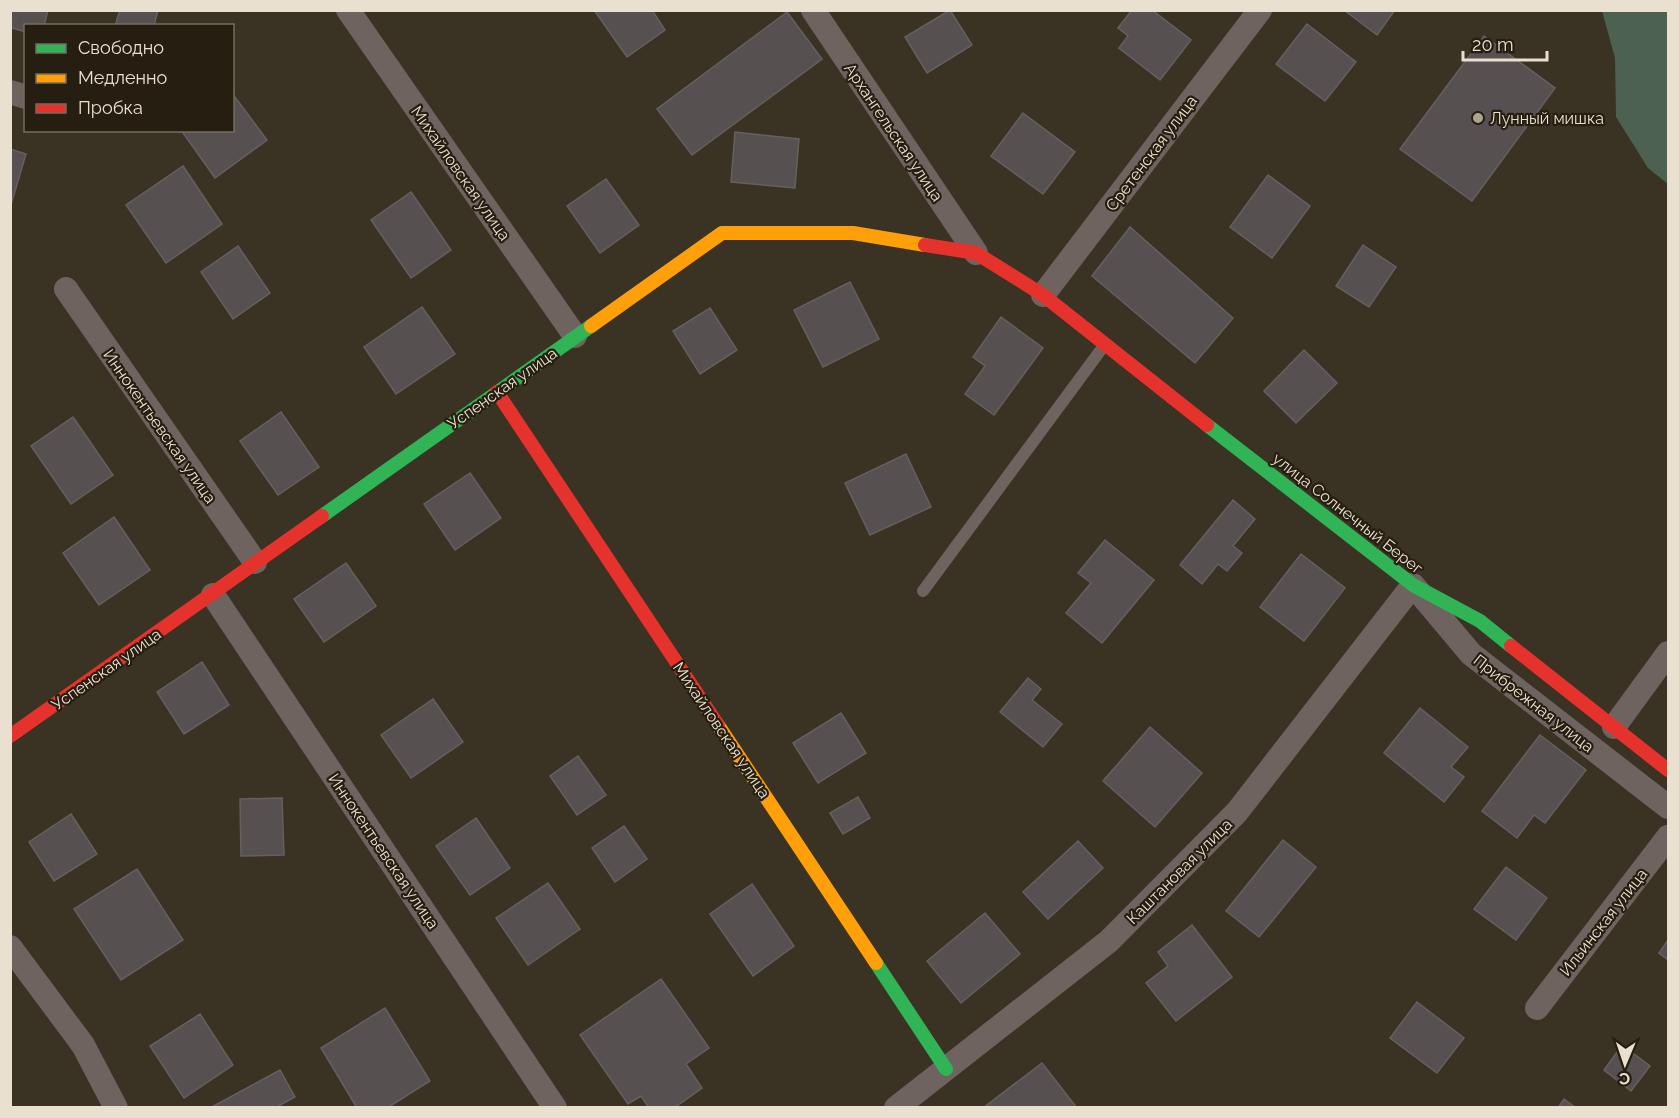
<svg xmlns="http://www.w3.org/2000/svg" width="1679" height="1118" viewBox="0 0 1679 1118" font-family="Raleway,sans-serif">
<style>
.forest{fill:#4d6150}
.building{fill:#565050;stroke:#65605f;stroke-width:1.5}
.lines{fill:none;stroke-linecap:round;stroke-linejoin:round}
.lane{stroke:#6f6360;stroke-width:12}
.street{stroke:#6f6360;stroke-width:24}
.fast{stroke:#30b455;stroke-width:14}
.slow{stroke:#ff9f0a;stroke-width:14}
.jam{stroke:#e5322d;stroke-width:14}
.poi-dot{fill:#aca392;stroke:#251e11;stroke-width:2}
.labels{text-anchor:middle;stroke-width:4.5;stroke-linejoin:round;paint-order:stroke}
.poi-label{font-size:16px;fill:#eae0cf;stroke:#251e11;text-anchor:start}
.street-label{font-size:16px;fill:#eae0cf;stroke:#251e11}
</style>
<rect width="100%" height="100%" fill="#3a3222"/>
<polygon class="forest" points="1602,11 1668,11 1668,184 1648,168 1616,117 1615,58"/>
<g class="building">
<polygon points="10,10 48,10 44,26 26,26 26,32 12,28 10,32"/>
<polygon points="120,10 158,10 154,26 115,26"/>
<polygon points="594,10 652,10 665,30 627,57"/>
<polygon points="950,10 972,45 927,73 905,37"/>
<polygon points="1132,10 1152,10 1191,40 1160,80 1119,48 1128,36 1118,28"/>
<polygon points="1344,10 1395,10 1377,35"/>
<polygon points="787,12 822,59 692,155 657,109"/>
<polygon points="1307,24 1356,62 1325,101 1276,64"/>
<polygon points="1484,36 1555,88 1472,201 1400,149"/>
<polygon points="232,93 267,140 215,178 181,130 232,130"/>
<polygon points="1023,113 1075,152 1043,194 991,156"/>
<polygon points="735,132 799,139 795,188 731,182"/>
<polygon points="10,149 26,154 10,208"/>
<polygon points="183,166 222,224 166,263 126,205"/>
<polygon points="1268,175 1310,206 1272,258 1230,227"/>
<polygon points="606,179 639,225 600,253 567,206"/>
<polygon points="411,192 451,250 411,278 371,220"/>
<polygon points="1130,227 1233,318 1195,363 1092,276"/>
<polygon points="1363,245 1396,267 1369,307 1336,286"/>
<polygon points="238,246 270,293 233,319 201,272"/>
<polygon points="850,282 879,339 823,367 794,310"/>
<polygon points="422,307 455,354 396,394 364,347"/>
<polygon points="710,308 737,350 700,374 673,331"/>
<polygon points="1001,317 1043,348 994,415 965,394 985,366 973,357"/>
<polygon points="1304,350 1337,383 1296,423 1264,391"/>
<polygon points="281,412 319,467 278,495 240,441"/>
<polygon points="73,417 113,475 71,504 31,446"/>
<polygon points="906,454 931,507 870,535 845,483"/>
<polygon points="470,473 501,518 455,550 424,504"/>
<polygon points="1233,500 1255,519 1233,546 1242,553 1227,571 1218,564 1202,584 1180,565"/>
<polygon points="114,517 150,570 99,605 63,553"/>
<polygon points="1105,540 1154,580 1102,643 1066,613 1091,583 1078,573"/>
<polygon points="1301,554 1345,588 1304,641 1260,607"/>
<polygon points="346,563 376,606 324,642 294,599"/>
<polygon points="202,662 229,705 184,734 157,692"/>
<polygon points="1028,678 1041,689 1032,700 1062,724 1043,747 1000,712"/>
<polygon points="433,699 463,742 411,778 381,735"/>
<polygon points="1420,708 1468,747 1451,767 1464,777 1444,802 1384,753"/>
<polygon points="841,713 866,753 818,783 793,743"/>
<polygon points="1150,727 1202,773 1155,827 1103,781"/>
<polygon points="1540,735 1586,770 1545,823 1534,815 1517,838 1482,811"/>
<polygon points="578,756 606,795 577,815 550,776"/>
<polygon points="858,797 870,818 843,834 830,813"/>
<polygon points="282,798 284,855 241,856 240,799"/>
<polygon points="71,814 97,854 54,881 29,842"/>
<polygon points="476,818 510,868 470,895 436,846"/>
<polygon points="624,826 647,859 615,882 592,848"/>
<polygon points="1283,840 1316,867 1259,937 1226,911"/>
<polygon points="1078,841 1103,868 1048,919 1023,892"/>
<polygon points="1506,867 1547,898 1516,940 1474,909"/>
<polygon points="137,869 183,940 121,980 74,909"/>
<polygon points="548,883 580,929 528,965 496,918"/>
<polygon points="752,884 794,946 753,976 710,914"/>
<polygon points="985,913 1020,954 961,1003 927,961"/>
<polygon points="1192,925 1232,977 1176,1021 1146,983 1168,966 1158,952"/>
<polygon points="1668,940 1668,960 1659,953"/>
<polygon points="661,979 709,1048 686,1064 702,1088 674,1108 649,1108 641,1096 628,1104 580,1035"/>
<polygon points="1417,1002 1464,1038 1437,1073 1390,1038"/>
<polygon points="385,1008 430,1081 387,1108 357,1108 321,1048"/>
<polygon points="200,1014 233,1065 184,1098 150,1046"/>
<polygon points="1622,1045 1650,1066 1631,1091 1604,1070"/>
<polygon points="1042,1063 1077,1108 983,1108"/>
<polygon points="280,1070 295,1097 275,1108 210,1108"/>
<polygon points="1564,1099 1576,1108 1558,1108"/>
</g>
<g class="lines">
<polyline class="lane" points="923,591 1103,347"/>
<g class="street">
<polyline points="348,10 575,336"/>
<polyline points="813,10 976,253"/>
<polyline points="10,92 26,97"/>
<polyline points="66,289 255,562"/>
<polyline points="1043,295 1260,10"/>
<polyline points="213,595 555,1108"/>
<polyline points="1614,727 1668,653"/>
<polyline points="10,947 83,1045 116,1108"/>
<polyline points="1537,1008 1668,837"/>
<polyline points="896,1108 1109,941 1237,812 1413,585 1471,654 1668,807"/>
</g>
<g class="fast">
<polyline points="1207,425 1413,585 1480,621 1511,646"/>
<polyline points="322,516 591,326"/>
<polyline points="876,963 946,1069"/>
</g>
<g class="slow">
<polyline points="591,326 722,233 853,233 925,245"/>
<polyline points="718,725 876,963"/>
</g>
<g class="jam">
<polyline points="925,245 976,253 1043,295 1207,425"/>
<polyline points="497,392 718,725"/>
<polyline points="1511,646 1668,770"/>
<polyline points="10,736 322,516"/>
</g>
</g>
<circle class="poi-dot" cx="1478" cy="118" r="6"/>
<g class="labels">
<g class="poi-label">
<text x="1490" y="124">Лунный мишка</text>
</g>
<g class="street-label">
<text transform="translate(894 132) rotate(56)" y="6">Архангельская улица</text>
<text transform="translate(1151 153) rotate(-53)" y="6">Сретенская улица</text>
<text transform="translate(461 173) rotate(55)" y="6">Михайловская улица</text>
<text transform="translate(502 388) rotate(-35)" y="6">Успенская улица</text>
<text transform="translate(160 426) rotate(55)" y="6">Иннокентьевская улица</text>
<text transform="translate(1348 513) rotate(38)" y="6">улица Солнечный Берег</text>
<text transform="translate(106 669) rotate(-35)" y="6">Успенская улица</text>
<text transform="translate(1534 703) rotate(38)" y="6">Прибрежная улица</text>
<text transform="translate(722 730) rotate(56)" y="6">Михайловская улица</text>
<text transform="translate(384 851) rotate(56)" y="6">Иннокентьевская улица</text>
<text transform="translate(1179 871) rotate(-45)" y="6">Каштановая улица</text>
<text transform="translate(1603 922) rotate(-52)" y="6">Ильинская улица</text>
</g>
</g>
<rect width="1679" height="1118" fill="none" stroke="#eae0cf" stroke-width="24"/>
<rect x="24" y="24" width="210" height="108" fill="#251e11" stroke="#746c5d" stroke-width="1.5"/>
<rect x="36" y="44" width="30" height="9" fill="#30b455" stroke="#746c5d" stroke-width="1.5"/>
<text x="78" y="54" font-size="18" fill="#eae0cf">Свободно</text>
<rect x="36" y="74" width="30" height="9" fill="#ff9f0a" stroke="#746c5d" stroke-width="1.5"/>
<text x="78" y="84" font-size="18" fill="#eae0cf">Медленно</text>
<rect x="36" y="104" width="30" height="9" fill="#e5322d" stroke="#746c5d" stroke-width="1.5"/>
<text x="78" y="114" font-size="18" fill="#eae0cf">Пробка</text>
<g transform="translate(1625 1064) rotate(182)" stroke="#251e11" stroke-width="4.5" paint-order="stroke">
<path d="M0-4.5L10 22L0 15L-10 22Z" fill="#eae0cf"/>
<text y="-9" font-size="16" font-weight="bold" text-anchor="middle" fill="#eae0cf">С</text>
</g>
<path d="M1463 51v9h84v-9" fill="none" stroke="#eae0cf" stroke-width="3"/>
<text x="1472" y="51" font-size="18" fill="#eae0cf" stroke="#251e11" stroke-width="4.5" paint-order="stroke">20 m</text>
</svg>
